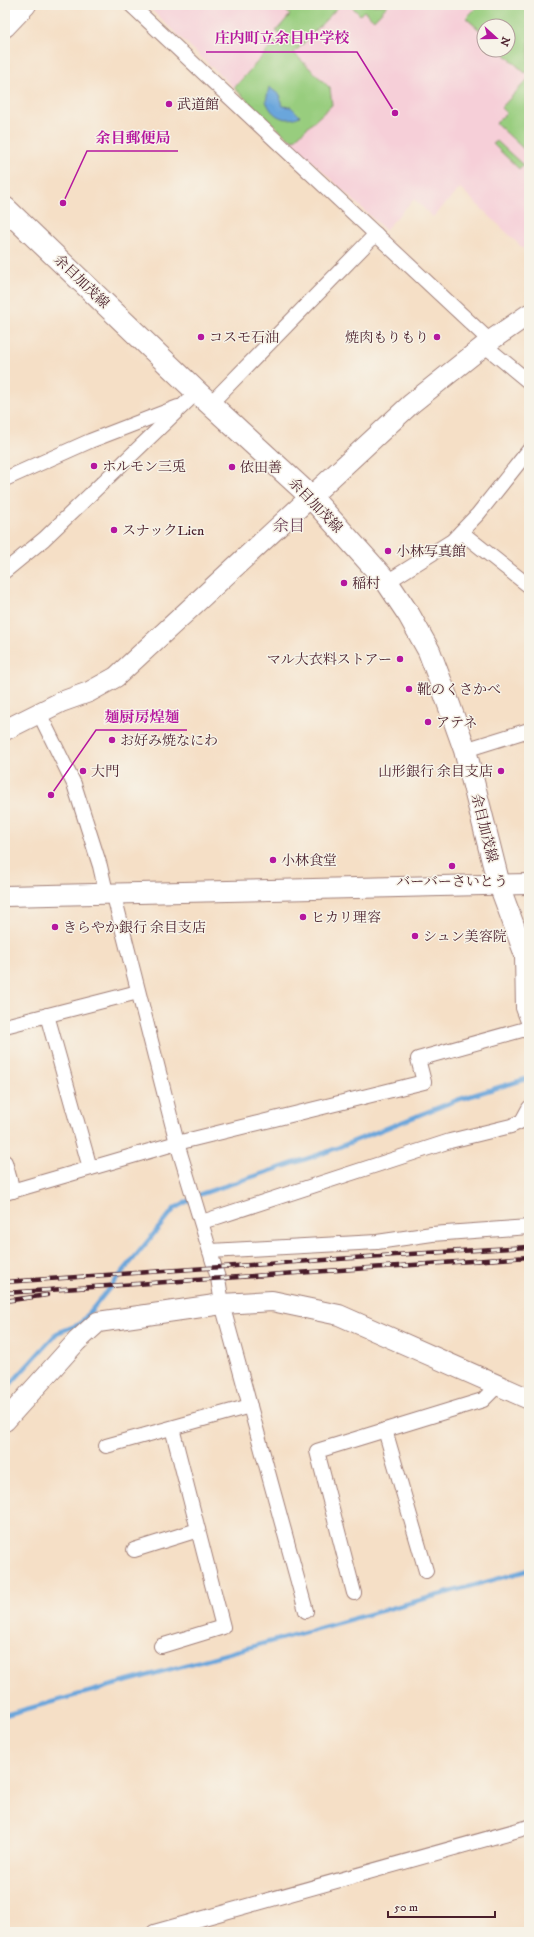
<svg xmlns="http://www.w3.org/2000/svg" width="534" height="1937" viewBox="0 0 534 1937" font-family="'IM FELL DW Pica','Noto Serif JP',serif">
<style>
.built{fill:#f6cfd8;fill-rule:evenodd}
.green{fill:#98cd7e;stroke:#717654}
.water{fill:#6aa6db;stroke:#5a6283}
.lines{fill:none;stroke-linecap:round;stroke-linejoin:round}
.stream{stroke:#6aa6db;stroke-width:4.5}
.street-casing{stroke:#a07f78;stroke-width:16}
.secondary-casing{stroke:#a07f78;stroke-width:22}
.primary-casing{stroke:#a07f78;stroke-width:24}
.street{stroke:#fff;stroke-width:14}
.secondary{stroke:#fff;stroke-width:20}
.primary{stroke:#fff;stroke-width:22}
.rail-casing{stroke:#4a1f2b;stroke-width:4.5}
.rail{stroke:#f7f3e8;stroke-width:3;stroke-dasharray:9;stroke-linecap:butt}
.poi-dot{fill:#b5179e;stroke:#f7f3e8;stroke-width:1.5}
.labels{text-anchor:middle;stroke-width:3;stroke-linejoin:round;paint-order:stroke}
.poi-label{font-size:14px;fill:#4a1f2b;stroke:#f7f3e8;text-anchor:start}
.street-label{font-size:14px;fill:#4a1f2b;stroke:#f7f3e8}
.quarter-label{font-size:16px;fill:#724960;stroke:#f7f3e8}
.leader{fill:none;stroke:#b5179e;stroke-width:1.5}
.callout-dot{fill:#b5179e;stroke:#f7f3e8;stroke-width:1.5}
.callout-label{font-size:15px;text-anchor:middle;font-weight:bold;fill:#b5179e;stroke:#f7f3e8;stroke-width:3;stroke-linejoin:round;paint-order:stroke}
</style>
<rect width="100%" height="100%" fill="#f7f3e8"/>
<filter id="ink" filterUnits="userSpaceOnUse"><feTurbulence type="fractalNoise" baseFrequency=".025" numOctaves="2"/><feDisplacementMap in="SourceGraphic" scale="8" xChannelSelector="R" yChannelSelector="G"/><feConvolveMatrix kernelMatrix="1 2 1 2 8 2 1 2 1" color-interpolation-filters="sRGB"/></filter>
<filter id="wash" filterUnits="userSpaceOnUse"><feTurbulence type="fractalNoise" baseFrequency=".012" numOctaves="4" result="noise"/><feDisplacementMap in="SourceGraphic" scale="16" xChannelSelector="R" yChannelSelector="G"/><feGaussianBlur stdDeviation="0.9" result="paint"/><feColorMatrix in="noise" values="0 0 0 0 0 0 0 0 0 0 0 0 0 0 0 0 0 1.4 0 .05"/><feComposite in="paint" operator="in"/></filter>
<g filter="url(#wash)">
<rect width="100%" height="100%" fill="#f5dfc6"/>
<path class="built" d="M146 5H529V254L460 188 433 217 414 199 385 230ZM484 26H508V50H484Z"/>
<g class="green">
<polygon points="280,5 340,5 294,53 330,88 332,105 294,140 288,138 234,88 277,40 279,42 283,38 276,31 290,15"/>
<polygon points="350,5 388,5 374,20 364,11 360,15"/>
<polygon points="479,5 529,5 529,68 525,73 500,50 508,50 508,26 484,26 484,34 466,18"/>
<polygon points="529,78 529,154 496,123 506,113 501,108"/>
<polygon points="497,141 523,165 519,169 493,144"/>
</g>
<path class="water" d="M269 87 281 96 280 100 283 106 291 107 300 116C285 123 272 117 266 101Z"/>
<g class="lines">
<g class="stream">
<polyline points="5,1390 57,1333 80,1324 175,1208 201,1194 324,1153 457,1100 529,1078"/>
<polyline points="5,1715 529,1570"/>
</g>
</g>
</g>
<g filter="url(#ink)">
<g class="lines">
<g class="street-casing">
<g id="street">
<polyline points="131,5 490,341"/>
<polyline points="484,345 529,382"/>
<polyline points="210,404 376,234"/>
<polyline points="5,479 90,441 178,407"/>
<polyline points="461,532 529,586"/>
<polyline points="5,571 44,539 197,392"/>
<polyline points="387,582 452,541 478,514 529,450"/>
<polyline points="39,713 74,784 100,866 106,892"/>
<polyline points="465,750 529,730"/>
<polyline points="113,892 177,1143 218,1278 222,1304 306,1611"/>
<polyline points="522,956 523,1008 529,1024"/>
<polyline points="47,1015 90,1168"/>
<polyline points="5,1026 138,992"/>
<polyline points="5,1162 13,1191"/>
<polyline points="5,1193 177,1143 424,1082 418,1059 529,1028"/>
<polyline points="202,1222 450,1141 511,1126 522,1121 529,1108"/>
<polyline points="210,1251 377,1242 432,1234 529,1227"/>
<polyline points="385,1430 426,1571"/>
<polyline points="106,1446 250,1406"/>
<polyline points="134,1550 198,1530"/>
<polyline points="354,1593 317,1451 483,1400 498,1385"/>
<polyline points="161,1646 223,1627 172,1428"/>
<polyline points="154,1932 529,1827"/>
</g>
</g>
<g class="secondary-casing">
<g id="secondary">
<polyline points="5,27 26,5"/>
<polyline points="5,730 61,702 89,692 116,677 411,404 490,341 529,314"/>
<polyline points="499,885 529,966"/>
<polyline points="5,896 529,884"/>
<polyline points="5,1421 77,1341 98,1322 222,1304 272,1301 339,1315 529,1399"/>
</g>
</g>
<g class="primary-casing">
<polyline id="primary" points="5,208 197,392 310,496 387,582 409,615 429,651 443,688 465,750 499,885"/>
</g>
<use href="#street" class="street"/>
<use href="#secondary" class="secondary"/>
<use href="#primary" class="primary"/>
<g class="rail-casing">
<g id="rail">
<polyline points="5,1282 410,1254 529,1247"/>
<polyline points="5,1293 529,1257"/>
<polyline points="5,1301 47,1295"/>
</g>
</g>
<use href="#rail" class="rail"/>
</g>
</g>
<g class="poi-dot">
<circle cx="169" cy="104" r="4"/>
<circle cx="201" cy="337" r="4"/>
<circle cx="437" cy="337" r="4"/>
<circle cx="94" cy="466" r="4"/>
<circle cx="232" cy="467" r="4"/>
<circle cx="114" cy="530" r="4"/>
<circle cx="388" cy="551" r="4"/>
<circle cx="344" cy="583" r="4"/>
<circle cx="400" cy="659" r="4"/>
<circle cx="409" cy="689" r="4"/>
<circle cx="428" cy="722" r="4"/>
<circle cx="112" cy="740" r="4"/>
<circle cx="83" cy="771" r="4"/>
<circle cx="501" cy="771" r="4"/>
<circle cx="273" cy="860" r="4"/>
<circle cx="452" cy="866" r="4"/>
<circle cx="303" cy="917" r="4"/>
<circle cx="55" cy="927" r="4"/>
<circle cx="415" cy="936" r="4"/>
</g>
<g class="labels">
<g class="poi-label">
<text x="177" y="109">武道館</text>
<text x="209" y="342">コスモ石油</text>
<text x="429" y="342" text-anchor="end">焼肉もりもり</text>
<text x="102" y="471">ホルモン三兎</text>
<text x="240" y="472">依田善</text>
<text x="122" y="535">スナックLien</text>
<text x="396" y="556">小林写真館</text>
<text x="352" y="588">稲村</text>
<text x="392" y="664" text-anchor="end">マル大衣料ストアー</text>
<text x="417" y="694">靴のくさかべ</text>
<text x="436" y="727">アテネ</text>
<text x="120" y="745">お好み焼なにわ</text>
<text x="91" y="776">大門</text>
<text x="493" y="776" text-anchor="end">山形銀行 余目支店</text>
<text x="281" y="865">小林食堂</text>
<text x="452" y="886" text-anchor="middle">バーバーさいとう</text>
<text x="311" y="922">ヒカリ理容</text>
<text x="63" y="932">きらやか銀行 余目支店</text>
<text x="423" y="941">シュン美容院</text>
</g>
<g class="street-label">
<text transform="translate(82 281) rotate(44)" y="5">余目加茂線</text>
<text transform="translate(316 505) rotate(46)" y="5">余目加茂線</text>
<text transform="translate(485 828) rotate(76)" y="5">余目加茂線</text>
</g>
<g class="quarter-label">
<text x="289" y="531">余目</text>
</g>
</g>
<path class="leader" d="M395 113L357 52H206M63 203L87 151H178M51 795L96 730H187"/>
<g class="callout-dot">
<circle cx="395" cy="113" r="4"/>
<circle cx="63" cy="203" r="4"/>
<circle cx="51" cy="795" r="4"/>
</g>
<g class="callout-label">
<text x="282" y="43">庄内町立余目中学校</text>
<text x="133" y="143">余目郵便局</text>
<text x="142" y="722">麺厨房煌麺</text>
</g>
<rect width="534" height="1937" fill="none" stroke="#f7f3e8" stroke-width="20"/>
<g transform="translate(496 38) rotate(111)"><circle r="19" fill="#f7f3e8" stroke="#b29e9c"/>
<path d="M0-3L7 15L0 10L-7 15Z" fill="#b5179e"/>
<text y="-6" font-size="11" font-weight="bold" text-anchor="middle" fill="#4a1f2b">N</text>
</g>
<path d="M388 1911v6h107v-6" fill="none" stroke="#4a1f2b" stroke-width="2"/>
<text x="394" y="1911" font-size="12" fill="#4a1f2b" stroke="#f7f3e8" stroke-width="3" paint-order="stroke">50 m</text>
</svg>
